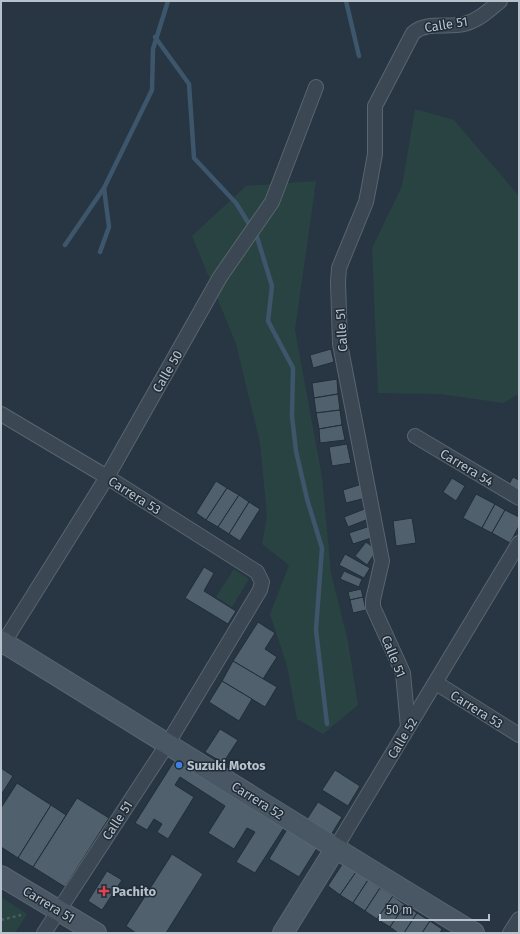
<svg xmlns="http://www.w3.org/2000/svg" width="520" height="934" viewBox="0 0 520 934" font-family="'Fira Sans',sans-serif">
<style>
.green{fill:#294343}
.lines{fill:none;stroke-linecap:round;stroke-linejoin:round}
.stream{stroke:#3d566b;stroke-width:4.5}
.building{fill:#50606d;stroke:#222e39}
.street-casing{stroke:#59656f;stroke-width:16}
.secondary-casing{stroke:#59656f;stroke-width:22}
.path{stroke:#475f5e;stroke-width:2.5;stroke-dasharray:3 3;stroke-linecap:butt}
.street{stroke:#3b4752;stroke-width:14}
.secondary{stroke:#495765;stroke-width:20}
.shop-dot{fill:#3f7fe0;stroke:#202c37;stroke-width:1.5}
.health-dot{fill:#e0444e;stroke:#202c37;stroke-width:1.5}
.labels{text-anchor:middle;stroke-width:3;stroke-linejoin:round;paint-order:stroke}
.street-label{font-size:13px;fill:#b8c2cc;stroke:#202c37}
.poi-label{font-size:13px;font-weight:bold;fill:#b8c2cc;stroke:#202c37;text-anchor:start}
</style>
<rect width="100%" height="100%" fill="#273642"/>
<g class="green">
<polygon points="415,109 454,120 519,196 519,394 503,403 440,394 378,393 372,248 402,186"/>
<polygon points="316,181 295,330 322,477 331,573 348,642 358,705 323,734 297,719 287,666 270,614 289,565 262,544 267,516 260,443 236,344 192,236 246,186"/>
<polygon points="234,569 249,579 232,607 216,597"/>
<polygon points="1,897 27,914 15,933 1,933"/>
</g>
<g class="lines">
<g class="stream">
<polyline points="346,1 359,56"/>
<polyline points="155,37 189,84 194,158 236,203 257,237 272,286 268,321 293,368 292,416 296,451 307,499 322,548 316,630 327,724"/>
<polyline points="65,245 104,188 152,90 153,49 168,1"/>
<polyline points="100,252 109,227 104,188"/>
</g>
</g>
<g class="building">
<polygon points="331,349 334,362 313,368 310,355"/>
<polygon points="337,379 338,394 314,398 312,383"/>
<polygon points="338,394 340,410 316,413 314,398"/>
<polygon points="340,410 342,425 319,429 316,413"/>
<polygon points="342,425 345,440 320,443 319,429"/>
<polygon points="347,444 351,463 332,466 329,447"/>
<polygon points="513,477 519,480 519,495 507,488"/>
<polygon points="452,478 465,486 456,501 443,492"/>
<polygon points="216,481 227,488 206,520 196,513"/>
<polygon points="362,484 366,498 346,503 343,490"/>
<polygon points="227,488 239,495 218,527 206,520"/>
<polygon points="476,494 495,504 482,528 463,518"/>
<polygon points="239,495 249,502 229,534 218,527"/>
<polygon points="249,502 260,509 240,541 229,534"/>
<polygon points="495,504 505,510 492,533 482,528"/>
<polygon points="367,508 371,518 348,527 344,517"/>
<polygon points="505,510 519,517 519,526 510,543 492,533"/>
<polygon points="412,518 416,543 396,546 393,521"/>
<polygon points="373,525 377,536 353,544 349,533"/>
<polygon points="366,542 377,550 367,565 355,556"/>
<polygon points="345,554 370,568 364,578 339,565"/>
<polygon points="204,567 214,573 204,591 236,611 228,624 185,598"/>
<polygon points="344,571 362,579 359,587 340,579"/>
<polygon points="361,589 363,597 350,600 348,592"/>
<polygon points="363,597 366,610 353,613 350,600"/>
<polygon points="258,622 275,633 265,649 277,657 263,679 233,661"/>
<polygon points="233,661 277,687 265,707 222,681"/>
<polygon points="222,681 252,699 239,721 209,702"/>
<polygon points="220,729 238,740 223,763 205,752"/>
<polygon points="178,755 287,823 255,873 236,862 255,832 247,828 234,849 208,833 225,806 180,777 175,785 194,797 168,839 157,832 162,824 154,819 147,830 135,823"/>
<polygon points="1,768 13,776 1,795"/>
<polygon points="335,770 360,786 348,806 322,790"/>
<polygon points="17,783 51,805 18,858 1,847 1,808"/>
<polygon points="77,798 109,818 65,887 33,867"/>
<polygon points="318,802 342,817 331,835 307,819"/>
<polygon points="51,805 66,815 33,867 18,858"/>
<polygon points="289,826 319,845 299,877 269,859"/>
<polygon points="172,854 203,874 166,933 136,933 126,926"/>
<polygon points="343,863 356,872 340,895 328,886"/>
<polygon points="107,871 122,880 102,910 88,901"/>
<polygon points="356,872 368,880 353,903 340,895"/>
<polygon points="368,880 380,888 365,911 353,903"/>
<polygon points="380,888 393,896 377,919 365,911"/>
<polygon points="393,896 405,905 390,927 377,919"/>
<polygon points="405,905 417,913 404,933 398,933 390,927"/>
<polygon points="417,913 430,921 422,933 404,933"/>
<polygon points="430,921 442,929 440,933 422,933"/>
</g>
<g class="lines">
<g class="street-casing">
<g id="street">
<polyline points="1,414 107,477 257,572 262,582 260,590 168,743 44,933"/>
<polyline points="415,436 519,498"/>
<polyline points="1,647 107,477 220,277 272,202 316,87"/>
<polyline points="436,683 519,735"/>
<path d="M408 727 403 673 373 607V600L382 561 340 344 338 282 339 268 366 202 369 187 375 154V106L413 33C427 21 447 28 464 24 479 20 488 11 500 1"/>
<polyline points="335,849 519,543"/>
<polyline points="510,933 519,919"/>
</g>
</g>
<g class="secondary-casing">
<g id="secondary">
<path d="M1 641C159 738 315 837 474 933"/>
<polyline points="1,876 96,933"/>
<polyline points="283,933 335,849"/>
</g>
</g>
<polyline class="path" points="1,920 21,915"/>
<use href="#street" class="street"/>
<use href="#secondary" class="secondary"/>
</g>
<circle class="shop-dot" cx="179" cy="765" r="4"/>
<path class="health-dot" d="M102 885h4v4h4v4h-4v4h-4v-4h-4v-4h4z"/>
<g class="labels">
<g class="street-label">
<text transform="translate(446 24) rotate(-9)" y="5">Calle 51</text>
<text transform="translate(341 330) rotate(-94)" y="5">Calle 51</text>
<text transform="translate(167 371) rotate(-60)" y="5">Calle 50</text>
<text transform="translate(467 467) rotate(31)" y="5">Carrera 54</text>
<text transform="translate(135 495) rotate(32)" y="5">Carrera 53</text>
<text transform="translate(394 656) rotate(68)" y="5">Calle 51</text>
<text transform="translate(477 709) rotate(32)" y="5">Carrera 53</text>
<text transform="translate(402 738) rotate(-59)" y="5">Calle 52</text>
<text transform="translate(258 800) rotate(32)" y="5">Carrera 52</text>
<text transform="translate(117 820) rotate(-57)" y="5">Calle 51</text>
<text transform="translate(49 904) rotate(31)" y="5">Carrera 51</text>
</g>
<g class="poi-label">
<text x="187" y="770">Suzuki Motos</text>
<text x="112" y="896">Pachito</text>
</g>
</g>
<rect width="520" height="934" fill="none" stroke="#b8c2cc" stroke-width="4"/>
<path d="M380 914v6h109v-6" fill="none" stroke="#b8c2cc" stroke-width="2"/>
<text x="386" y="914" font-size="12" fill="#b8c2cc" stroke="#202c37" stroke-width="3" paint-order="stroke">50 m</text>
</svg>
